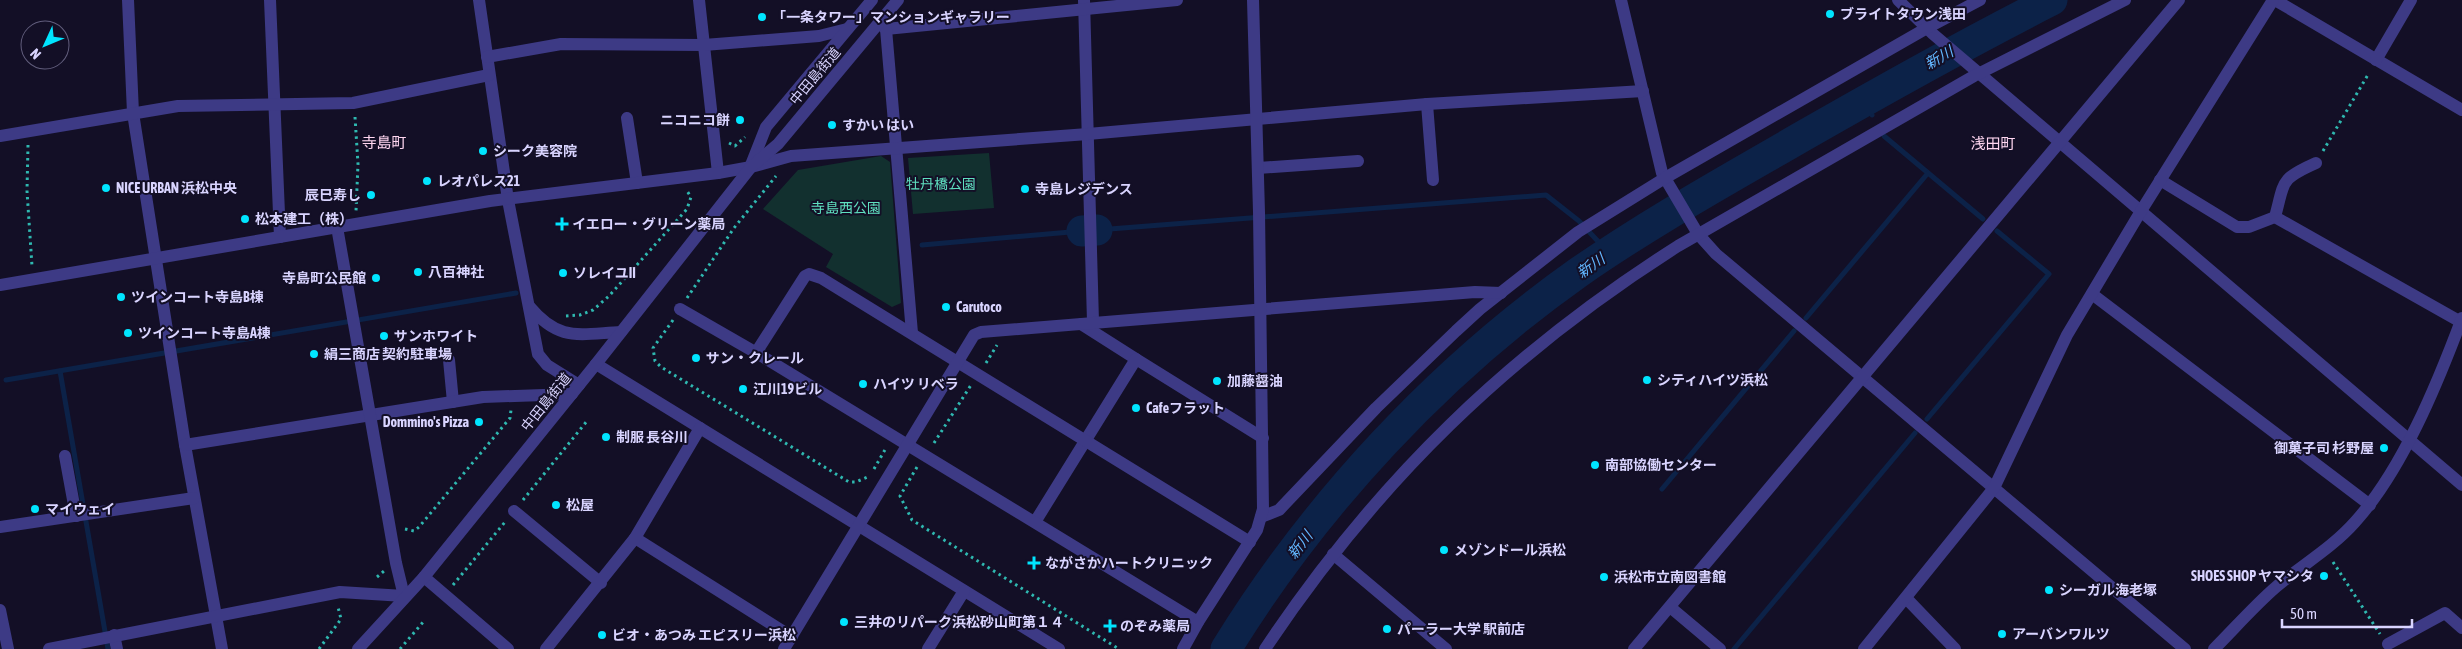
<svg xmlns="http://www.w3.org/2000/svg" width="2462" height="649" viewBox="0 0 2462 649" font-family="'Asap Condensed','Noto Sans JP',sans-serif">
<style>
.green{fill:#12302f}
.lines{fill:none;stroke-linecap:round;stroke-linejoin:round}
.stream{stroke:#0c2248;stroke-width:5}
.river{stroke:#0c2248;stroke-width:31}
.path{stroke:#2fb8b0;stroke-width:3;stroke-dasharray:2.5 4;stroke-linecap:butt}
.minor{stroke:#3d3a85;stroke-width:12}
.poi-dot{fill:#00e5ff;stroke:#130f26;stroke-width:2}
.labels{text-anchor:middle;stroke-width:4;stroke-linejoin:round;paint-order:stroke}
.poi-label{font-size:14px;font-weight:bold;fill:#d9d4ff;stroke:#130f26;text-anchor:start}
.street-label{font-size:14px;fill:#d9d4ff;stroke:#130f26}
.park-label{font-size:14px;fill:#5fe0c0;stroke:#130f26}
.water-label{font-size:15px;font-style:italic;fill:#62b6ff;stroke:#130f26}
.neighbourhood-label{font-size:15px;fill:#ffd6f0;stroke:#130f26}
</style>
<rect width="100%" height="100%" fill="#130f26"/>
<g class="green">
<polygon points="989,153 994,208 913,214 908,158"/>
<polygon points="881,156 890,162 901,303 892,307 826,267 833,254 763,209 798,170"/>
</g>
<g class="lines">
<g class="stream">
<polyline points="1864,101 1872,115"/>
<polyline points="1884,136 1983,219"/>
<polyline points="1097,230 1546,195 1579,221 1608,252"/>
<polyline points="922,245 1082,231"/>
<polyline points="1806,318 1928,173"/>
<polyline points="60,371 108,649"/>
<polyline points="6,380 516,293"/>
<polyline points="1927,419 2049,274 1997,231"/>
<polyline points="1662,489 1794,331"/>
<polyline points="1734,649 1915,433"/>
</g>
<g class="river">
<polyline points="1082,231 1097,230"/>
<path d="M1226 649C1316 503 1439 371 1579 272 1651 222 1727 180 1803 136 1885 89 1967 43 2052 0"/>
</g>
<g class="path">
<polyline points="355,117 358,164 356,211"/>
<polyline points="729,143 735,146 745,137"/>
<polyline points="28,145 27,191 32,266"/>
<polyline points="2323,151 2369,73"/>
<polyline points="687,298 734,228 776,176"/>
<polyline points="566,316 580,315 593,310 609,296 687,209 691,197 687,191"/>
<polyline points="673,320 653,348 655,361 661,367 849,482 856,482 870,476"/>
<polyline points="986,363 997,345"/>
<polyline points="934,443 971,385"/>
<polyline points="917,467 900,496 912,520 1119,649"/>
<polyline points="874,469 886,448"/>
<polyline points="523,500 587,421"/>
<polyline points="405,529 414,531 419,527 510,418 511,410"/>
<polyline points="2333,562 2380,634"/>
<polyline points="377,577 384,571"/>
<polyline points="453,585 505,522"/>
<polyline points="319,649 341,619 338,607"/>
<polyline points="400,649 424,621"/>
</g>
<g class="minor">
<polyline points="128,0 133,113 185,445 222,649"/>
<polyline points="270,0 280,237"/>
<polyline points="479,0 508,200 538,354 547,365 579,385"/>
<polyline points="699,0 718,173"/>
<polyline points="1084,0 1093,322"/>
<polyline points="1621,0 1662,173 1698,234 1716,254 2185,649"/>
<polyline points="1898,0 1933,34 2462,485"/>
<polyline points="2275,0 2462,110"/>
<polyline points="880,24 886,29 1177,0"/>
<polyline points="886,29 912,333"/>
<polyline points="487,57 561,44 704,45 819,36 847,29"/>
<polyline points="2376,60 2411,0"/>
<polyline points="1427,104 1433,180"/>
<polyline points="627,118 637,183"/>
<polyline points="0,136 178,106 353,103 489,75"/>
<polyline points="751,165 766,127 872,0"/>
<polyline points="1258,168 1358,161"/>
<polyline points="2160,180 2237,227 2249,227 2275,217"/>
<polyline points="2275,217 2461,322"/>
<path d="M2275 217C2285 180 2280 179 2316 163"/>
<polyline points="0,285 490,201 718,173 751,167 791,156 1088,134 1427,104 1643,91"/>
<polyline points="2092,294 2370,505"/>
<path d="M529 306C559 342 578 334 621 332"/>
<polyline points="680,309 760,355"/>
<polyline points="1081,324 1136,359"/>
<polyline points="449,360 453,402"/>
<polyline points="596,364 1059,649"/>
<polyline points="185,445 483,397 572,394"/>
<polyline points="65,456 76,516"/>
<polyline points="514,511 601,583"/>
<polyline points="1261,517 1279,510 1376,408 1456,331 1480,309 1578,232 1665,178 1927,28 1980,0"/>
<polyline points="1035,522 1136,359 1263,438"/>
<polyline points="0,527 194,498"/>
<polyline points="635,538 792,637"/>
<polyline points="1333,554 1446,649"/>
<polyline points="424,577 508,649"/>
<polyline points="1906,598 1955,649"/>
<polyline points="1670,607 1720,649"/>
<polyline points="0,610 8,649"/>
<polyline points="1198,622 760,355 759,348 805,276 809,274 821,278 1250,542"/>
<polyline points="114,635 117,649"/>
<polyline points="2388,644 2445,613 2462,628"/>
<polyline points="49,649 340,592 404,596 396,563 337,227"/>
<polyline points="358,649 424,577 596,364 751,167 778,144 898,0"/>
<polyline points="546,649 635,538 700,428"/>
<polyline points="784,649 974,335 981,332 1475,292 1501,293"/>
<polyline points="928,649 964,591"/>
<polyline points="1183,649 1198,622 1257,530 1263,509 1259,212 1253,0"/>
<path d="M1265 649C1377 481 1508 354 1678 246L1974 76 2125 0"/>
<polyline points="1634,649 2179,0"/>
<polyline points="1864,649 1994,488 2067,335 2141,211 2273,0"/>
<path d="M2214 649C2234 629 2254 606 2276 587 2302 565 2332 548 2355 522 2402 470 2437 385 2462 318"/>
</g>
</g>
<g class="poi-dot">
<circle cx="1830" cy="14" r="5"/>
<circle cx="762" cy="17" r="5"/>
<circle cx="740" cy="120" r="5"/>
<circle cx="832" cy="125" r="5"/>
<circle cx="483" cy="151" r="5"/>
<circle cx="427" cy="181" r="5"/>
<circle cx="106" cy="188" r="5"/>
<circle cx="1025" cy="189" r="5"/>
<circle cx="371" cy="195" r="5"/>
<circle cx="245" cy="219" r="5"/>
<path d="M559.5 216.5h5v5h5v5h-5v5h-5v-5h-5v-5h5z"/>
<circle cx="418" cy="272" r="5"/>
<circle cx="563" cy="273" r="5"/>
<circle cx="376" cy="278" r="5"/>
<circle cx="121" cy="297" r="5"/>
<circle cx="946" cy="307" r="5"/>
<circle cx="128" cy="333" r="5"/>
<circle cx="384" cy="336" r="5"/>
<circle cx="314" cy="354" r="5"/>
<circle cx="696" cy="358" r="5"/>
<circle cx="1647" cy="380" r="5"/>
<circle cx="1217" cy="381" r="5"/>
<circle cx="863" cy="384" r="5"/>
<circle cx="743" cy="389" r="5"/>
<circle cx="1136" cy="408" r="5"/>
<circle cx="479" cy="422" r="5"/>
<circle cx="606" cy="437" r="5"/>
<circle cx="2384" cy="448" r="5"/>
<circle cx="1595" cy="465" r="5"/>
<circle cx="556" cy="505" r="5"/>
<circle cx="35" cy="509" r="5"/>
<circle cx="1444" cy="550" r="5"/>
<path d="M1031.5 555.5h5v5h5v5h-5v5h-5v-5h-5v-5h5z"/>
<circle cx="2324" cy="576" r="5"/>
<circle cx="1604" cy="577" r="5"/>
<circle cx="2049" cy="590" r="5"/>
<circle cx="844" cy="622" r="5"/>
<path d="M1107.5 618.5h5v5h5v5h-5v5h-5v-5h-5v-5h5z"/>
<circle cx="1387" cy="629" r="5"/>
<circle cx="2002" cy="634" r="5"/>
<circle cx="602" cy="635" r="5"/>
</g>
<g class="labels">
<g class="poi-label">
<text x="1840" y="19">ブライトタウン浅田</text>
<text x="772" y="22">「一条タワー」マンションギャラリー</text>
<text x="730" y="125" text-anchor="end">ニコニコ餅</text>
<text x="842" y="130">すかい はい</text>
<text x="493" y="156">シーク美容院</text>
<text x="437" y="186">レオパレス21</text>
<text x="116" y="193">NICE URBAN 浜松中央</text>
<text x="1035" y="194">寺島レジデンス</text>
<text x="361" y="200" text-anchor="end">辰巳寿し</text>
<text x="255" y="224">松本建工（株）</text>
<text x="572" y="229">イエロー・グリーン薬局</text>
<text x="428" y="277">八百神社</text>
<text x="573" y="278">ソレイユII</text>
<text x="366" y="283" text-anchor="end">寺島町公民館</text>
<text x="131" y="302">ツインコート寺島B棟</text>
<text x="956" y="312">Carutoco</text>
<text x="138" y="338">ツインコート寺島A棟</text>
<text x="394" y="341">サンホワイト</text>
<text x="324" y="359">絹三商店 契約駐車場</text>
<text x="706" y="363">サン・クレール</text>
<text x="1657" y="385">シティハイツ浜松</text>
<text x="1227" y="386">加藤醤油</text>
<text x="873" y="389">ハイツ リベラ</text>
<text x="753" y="394">江川19ビル</text>
<text x="1146" y="413">Cafeフラット</text>
<text x="469" y="427" text-anchor="end">Dommino's Pizza</text>
<text x="616" y="442">制服 長谷川</text>
<text x="2374" y="453" text-anchor="end">御菓子司 杉野屋</text>
<text x="1605" y="470">南部協働センター</text>
<text x="566" y="510">松屋</text>
<text x="45" y="514">マイウェイ</text>
<text x="1454" y="555">メゾンドール浜松</text>
<text x="1045" y="568">ながさかハートクリニック</text>
<text x="2314" y="581" text-anchor="end">SHOES SHOP ヤマシタ</text>
<text x="1614" y="582">浜松市立南図書館</text>
<text x="2059" y="595">シーガル海老塚</text>
<text x="854" y="627">三井のリパーク浜松砂山町第１４</text>
<text x="1120" y="631">のぞみ薬局</text>
<text x="1397" y="634">パーラー大学 駅前店</text>
<text x="2012" y="639">アーバンワルツ</text>
<text x="612" y="640">ビオ・あつみ エピスリー浜松</text>
</g>
<g class="street-label">
<text transform="translate(815 76) rotate(-50)" y="5">中田島街道</text>
<text transform="translate(546 402) rotate(-51)" y="5">中田島街道</text>
</g>
<g class="park-label">
<text x="941" y="189">牡丹橋公園</text>
<text x="846" y="213">寺島西公園</text>
</g>
<g class="water-label">
<text transform="translate(1939 58) rotate(-30)" y="5">新川</text>
<text transform="translate(1591 266) rotate(-35)" y="5">新川</text>
<text transform="translate(1300 545) rotate(-52)" y="5">新川</text>
</g>
<g class="neighbourhood-label">
<text x="384" y="148">寺島町</text>
<text x="1993" y="149">浅田町</text>
</g>
</g>
<g transform="translate(45 45) rotate(226)"><circle r="24" fill="#130f26" stroke="#625e7d"/>
<path d="M0-4L9 19L0 12L-9 19Z" fill="#00e5ff"/>
<text y="-8" font-size="14" font-weight="bold" text-anchor="middle" fill="#d9d4ff">N</text>
</g>
<path d="M2282 619v8h130v-8" fill="none" stroke="#d9d4ff" stroke-width="2.5"/>
<text x="2290" y="619" font-size="15" fill="#d9d4ff" stroke="#130f26" stroke-width="4" paint-order="stroke">50 m</text>
</svg>
